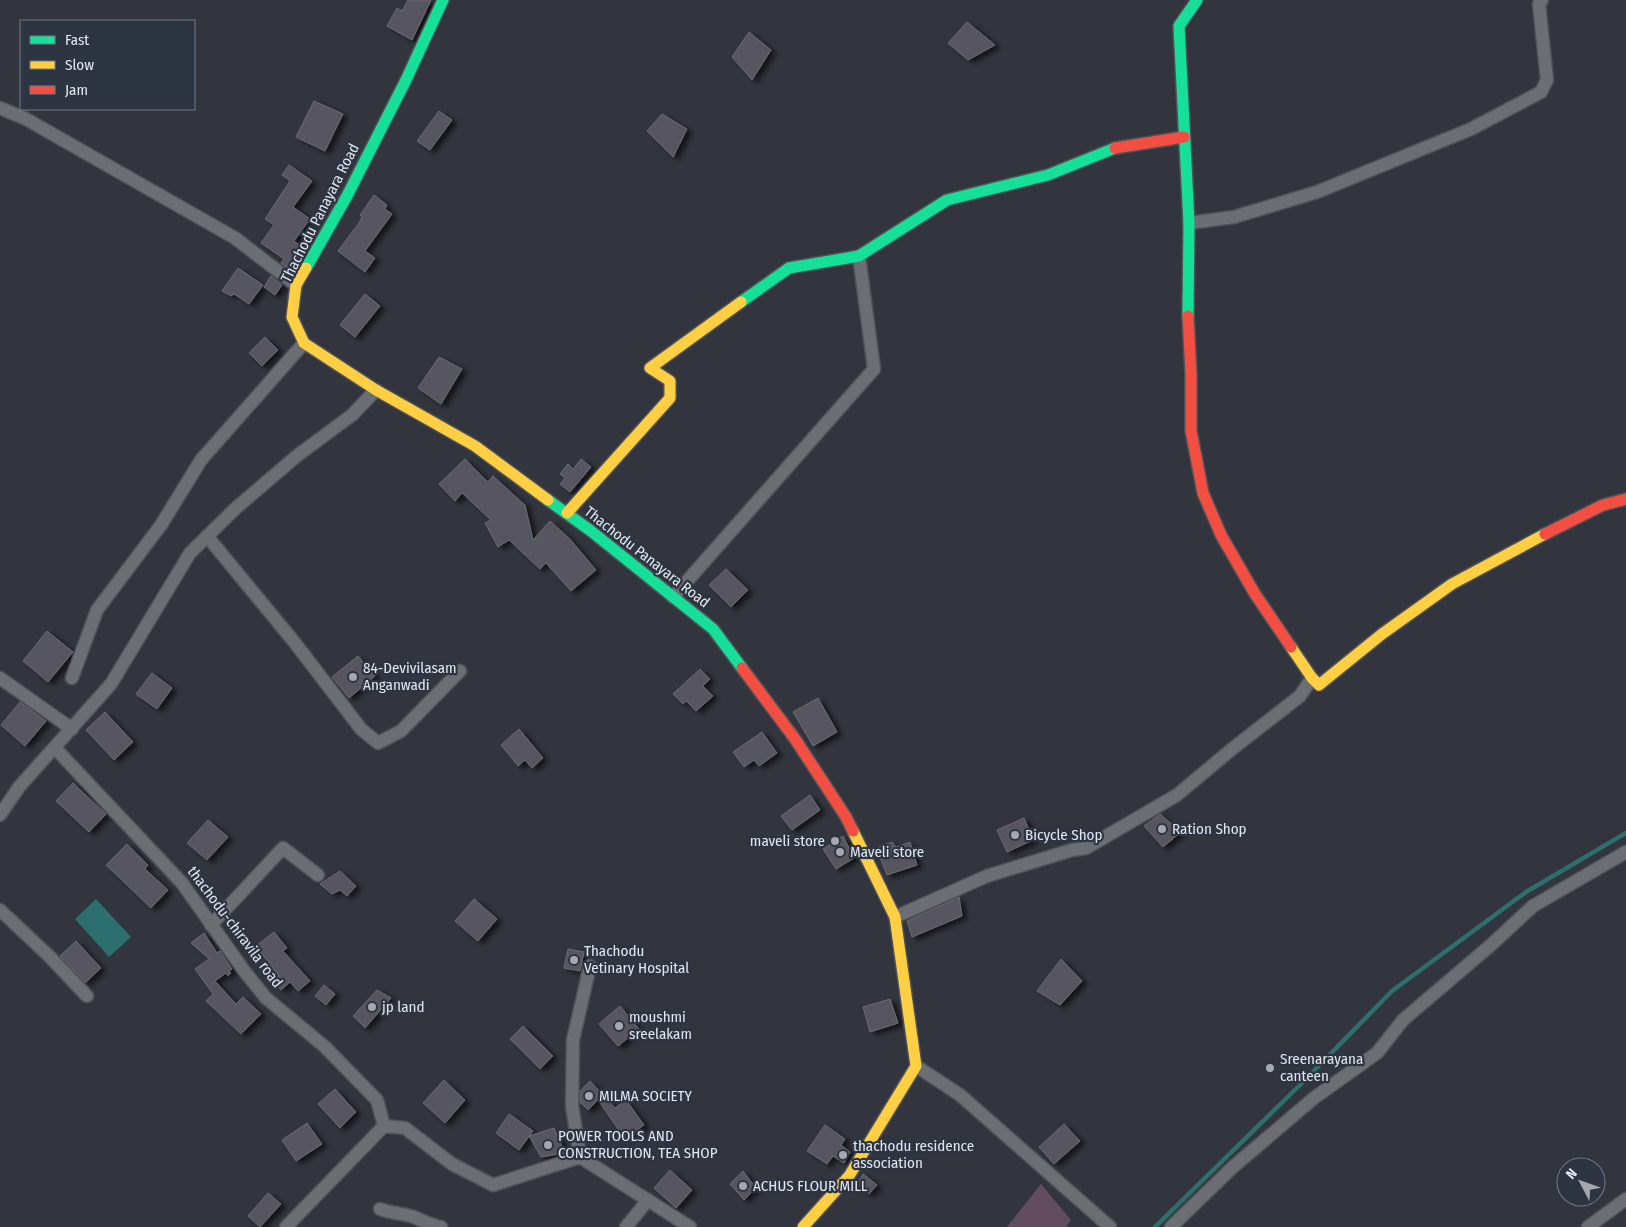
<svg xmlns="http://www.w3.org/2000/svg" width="1626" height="1227" viewBox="0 0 1626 1227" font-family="'Fira Sans Condensed',sans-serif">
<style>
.green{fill:#624d60}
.water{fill:#2d6f6e}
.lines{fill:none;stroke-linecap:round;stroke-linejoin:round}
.stream{stroke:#2d6f6e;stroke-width:4.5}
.building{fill:#565561;stroke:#6b6b72;filter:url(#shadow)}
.street-casing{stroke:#4f5258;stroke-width:15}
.fast-casing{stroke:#4f5258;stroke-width:14}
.slow-casing{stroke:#4f5258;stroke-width:14}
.jam-casing{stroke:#4f5258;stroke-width:14}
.street{stroke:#6b6e73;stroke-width:12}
.fast{stroke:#16e098;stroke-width:11}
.slow{stroke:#ffcf43;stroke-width:11}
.jam{stroke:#f24e42;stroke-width:11}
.poi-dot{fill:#a4a9b1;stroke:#2d3442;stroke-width:2}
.labels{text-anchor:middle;stroke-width:4.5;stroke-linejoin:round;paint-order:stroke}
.street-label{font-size:15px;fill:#e2e7ef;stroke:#2d3442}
.poi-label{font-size:15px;fill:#e2e7ef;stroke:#2d3442;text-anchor:start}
</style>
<defs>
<filter id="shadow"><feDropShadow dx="5" dy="3" stdDeviation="2.5" flood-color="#0009"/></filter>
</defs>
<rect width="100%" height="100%" fill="#32353d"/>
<polygon class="green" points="1041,1184 1071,1220 1066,1227 1007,1227"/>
<polygon class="water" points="96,899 131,937 109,957 75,919"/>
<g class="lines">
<polyline class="stream" points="1155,1227 1302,1083 1392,991 1526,892 1626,833"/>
</g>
<g class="building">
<polygon points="408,0 431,0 412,40 387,26 397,8 402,11"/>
<polygon points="967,22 995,45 968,60 948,43"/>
<polygon points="749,32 771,50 752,80 732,57"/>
<polygon points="314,101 343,114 325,151 296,137"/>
<polygon points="439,111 452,120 430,150 417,141"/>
<polygon points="662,114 687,129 673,157 647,131"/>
<polygon points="289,165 312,181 293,207 310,219 294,241 304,248 291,271 281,263 284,259 261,243 274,225 265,219 290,181 282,175"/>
<polygon points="374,195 387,205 385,209 392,214 365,251 375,258 365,272 338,251 359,223 362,217 360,215"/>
<polygon points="238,268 263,285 249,304 234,294 231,296 222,291"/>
<polygon points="271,276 282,285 275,295 264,287"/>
<polygon points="365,294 380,306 355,337 340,325"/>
<polygon points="265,337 278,350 262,366 249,353"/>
<polygon points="439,357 462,369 441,404 418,388"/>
<polygon points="465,459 488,482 493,476 525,505 533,540 550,521 569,538 596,570 571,591 546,563 540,569 509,540 498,547 485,523 491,520 462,493 455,501 439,484"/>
<polygon points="581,459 591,467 570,492 560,484 565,478 560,474 568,464 573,469"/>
<polygon points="726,569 748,590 731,607 709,585"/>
<polygon points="47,631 73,652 48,682 23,661"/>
<polygon points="358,656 375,676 349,698 332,677"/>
<polygon points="700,669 710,679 703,686 713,696 696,711 686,701 683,704 673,694"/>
<polygon points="152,673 172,688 157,709 136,694"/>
<polygon points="818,698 837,732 813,746 793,712"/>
<polygon points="20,702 46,721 25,746 1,725"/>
<polygon points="105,712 133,742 114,760 86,730"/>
<polygon points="519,729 543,758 532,768 525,760 518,766 501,745"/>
<polygon points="762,732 777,753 759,766 754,760 744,767 733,752"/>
<polygon points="73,783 106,814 89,832 56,801"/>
<polygon points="810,795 820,810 792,830 781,816"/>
<polygon points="1160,814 1181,832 1163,847 1144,826"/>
<polygon points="1024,818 1033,840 1007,852 997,830"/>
<polygon points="208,820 228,837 207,860 187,843"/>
<polygon points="843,836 854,858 836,869 823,849"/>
<polygon points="892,842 896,847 910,842 917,865 887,875 876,848"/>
<polygon points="127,844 148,865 145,869 168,890 151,908 106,865"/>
<polygon points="340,871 356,886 347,896 340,890 332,894 320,884"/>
<polygon points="959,897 962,916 912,937 907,921"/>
<polygon points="474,899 497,919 478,941 455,921"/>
<polygon points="274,932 287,948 283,951 310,981 298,991 290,982 281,990 273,981 279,976 256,946"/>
<polygon points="204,933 217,953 220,951 232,969 229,971 231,973 228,976 226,973 215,981 236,1004 243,997 261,1014 241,1034 206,1001 213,994 195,969 209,959 191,943"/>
<polygon points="76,941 101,968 85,983 60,956"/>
<polygon points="568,949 584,952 580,971 564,968"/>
<polygon points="1061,959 1082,981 1060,1005 1037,991"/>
<polygon points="324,985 335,994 326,1005 315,996"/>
<polygon points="377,990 391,998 365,1028 353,1016"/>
<polygon points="890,999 898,1023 870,1032 863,1007"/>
<polygon points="620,1006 639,1029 618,1046 599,1024"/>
<polygon points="523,1026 553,1056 540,1069 510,1039"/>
<polygon points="444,1080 465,1100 445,1123 423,1103"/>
<polygon points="590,1081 615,1108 626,1100 644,1125 625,1139 598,1100 588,1110 580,1102 580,1091"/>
<polygon points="335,1089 356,1112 340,1128 318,1104"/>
<polygon points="509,1114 533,1131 519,1150 496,1133"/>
<polygon points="307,1123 322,1144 296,1161 282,1140"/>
<polygon points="1064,1124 1080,1141 1054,1164 1039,1147"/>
<polygon points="825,1125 845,1139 841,1145 850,1152 844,1163 833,1156 827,1164 807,1151"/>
<polygon points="554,1128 565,1153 541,1157 529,1136"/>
<polygon points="670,1170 692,1190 676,1208 654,1188"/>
<polygon points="743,1171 756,1188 744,1200 730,1184"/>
<polygon points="863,1174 877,1185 869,1194 857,1184"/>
<polygon points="268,1193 281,1204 260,1227 248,1216"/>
</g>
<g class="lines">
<g class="street-casing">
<g id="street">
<polyline points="0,108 26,119 235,238 296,285"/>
<polyline points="1189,223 1234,217 1317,192 1471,129 1541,92 1547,80 1539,4 1542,0"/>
<polyline points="207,536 295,643 361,729 378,743 401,731 460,671"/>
<polyline points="673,597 874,369 859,256"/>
<polyline points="0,678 72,729"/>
<polyline points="72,678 97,610 161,525 201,460 304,343"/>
<polyline points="55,748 182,883 245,972 266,998 324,1046 377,1100 384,1126"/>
<polyline points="0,815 19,787 111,684 190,553 237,507 298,455 352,415 376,390"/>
<polyline points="0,910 49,956 87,996"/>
<polyline points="895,917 987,876 1072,850 1086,848 1177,795 1232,749 1300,696 1312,678"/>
<polyline points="211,925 283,848 318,875"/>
<polyline points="916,1066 960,1095 1110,1227"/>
<polyline points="580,1157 572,1106 573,1040 590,966"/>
<path d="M380 1209C390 1213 400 1213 411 1216 422 1220 430 1225 441 1227"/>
<polyline points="286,1227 384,1126 405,1128 452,1164 493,1185 580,1157 690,1227"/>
<polyline points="626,1227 648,1200"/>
<polyline points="1171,1227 1233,1167 1314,1098 1377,1053 1403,1020 1491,945 1533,906 1626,852"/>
<polyline points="1588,1227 1626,1199"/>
</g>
</g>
<g class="fast-casing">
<g id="fast">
<polyline points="306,268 347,196 406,80 443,0"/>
<polyline points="741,302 789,268 859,256 947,200 1048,175 1115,148"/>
<polyline points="1188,316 1189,223 1179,26 1197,0"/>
<polyline points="548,500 591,531 713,629 742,668"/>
</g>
</g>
<g class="slow-casing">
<g id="slow">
<polyline points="306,268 296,285 292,317 304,343 376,390 475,446 548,500"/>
<polyline points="567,513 670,398 670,381 650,368 741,302"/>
<polyline points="1291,647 1312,678 1319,685 1382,634 1452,584 1545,534"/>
<polyline points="803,1227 849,1176 916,1066 895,917 853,831"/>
</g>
</g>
<g class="jam-casing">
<g id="jam">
<polyline points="1115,148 1184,137"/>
<polyline points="1188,316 1191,374 1191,431 1203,493 1221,535 1255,594 1291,647"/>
<polyline points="1545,534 1603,505 1626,499"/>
<polyline points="742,668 795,739 846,817 853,831"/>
</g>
</g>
<use href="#street" class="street"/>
<use href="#fast" class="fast"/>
<use href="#slow" class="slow"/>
<use href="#jam" class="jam"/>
</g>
<g class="poi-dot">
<circle cx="353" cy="677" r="5"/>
<circle cx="1162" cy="829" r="5"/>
<circle cx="1015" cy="835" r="5"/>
<circle cx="835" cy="841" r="5"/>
<circle cx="840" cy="852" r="5"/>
<circle cx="574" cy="960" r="5"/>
<circle cx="372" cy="1007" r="5"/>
<circle cx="619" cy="1026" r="5"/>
<circle cx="1270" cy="1068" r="5"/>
<circle cx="589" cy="1096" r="5"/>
<circle cx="548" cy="1145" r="5"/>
<circle cx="843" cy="1155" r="5"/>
<circle cx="743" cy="1186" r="5"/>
</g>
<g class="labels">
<g class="street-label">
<text transform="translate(320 213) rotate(-63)" y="5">Thachodu Panayara Road</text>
<text transform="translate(647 557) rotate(38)" y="5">Thachodu Panayara Road</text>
<text transform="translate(235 927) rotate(53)" y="5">thachodu-chiravila road</text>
</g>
<g class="poi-label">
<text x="363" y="673">84-Devivilasam<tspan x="363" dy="17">Anganwadi</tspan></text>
<text x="1172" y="834">Ration Shop</text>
<text x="1025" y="840">Bicycle Shop</text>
<text x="825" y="846" text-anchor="end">maveli store</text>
<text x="850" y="857">Maveli store</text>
<text x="584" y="956">Thachodu<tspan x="584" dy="17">Vetinary Hospital</tspan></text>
<text x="382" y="1012">jp land</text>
<text x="629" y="1022">moushmi<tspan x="629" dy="17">sreelakam</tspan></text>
<text x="1280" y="1064">Sreenarayana<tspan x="1280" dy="17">canteen</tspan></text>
<text x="599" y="1101">MILMA SOCIETY</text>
<text x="558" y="1141">POWER TOOLS AND<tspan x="558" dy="17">CONSTRUCTION, TEA SHOP</tspan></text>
<text x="853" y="1151">thachodu residence<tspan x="853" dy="17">association</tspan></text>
<text x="753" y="1191">ACHUS FLOUR MILL</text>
</g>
</g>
<rect x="20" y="20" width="175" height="90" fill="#2d3442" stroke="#757c87"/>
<rect x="30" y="36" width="25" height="8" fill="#16e098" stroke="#757c87"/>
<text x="65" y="45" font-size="15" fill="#e2e7ef">Fast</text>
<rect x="30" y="61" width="25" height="8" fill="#ffcf43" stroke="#757c87"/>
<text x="65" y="70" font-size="15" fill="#e2e7ef">Slow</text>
<rect x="30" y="86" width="25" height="8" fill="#f24e42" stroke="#757c87"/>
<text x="65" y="95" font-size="15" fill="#e2e7ef">Jam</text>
<g transform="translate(1581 1182) rotate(311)"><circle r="24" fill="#2d3442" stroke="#757c87"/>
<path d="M0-4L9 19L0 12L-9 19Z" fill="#a4a9b1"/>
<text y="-8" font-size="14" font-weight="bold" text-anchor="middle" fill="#e2e7ef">N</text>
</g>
</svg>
